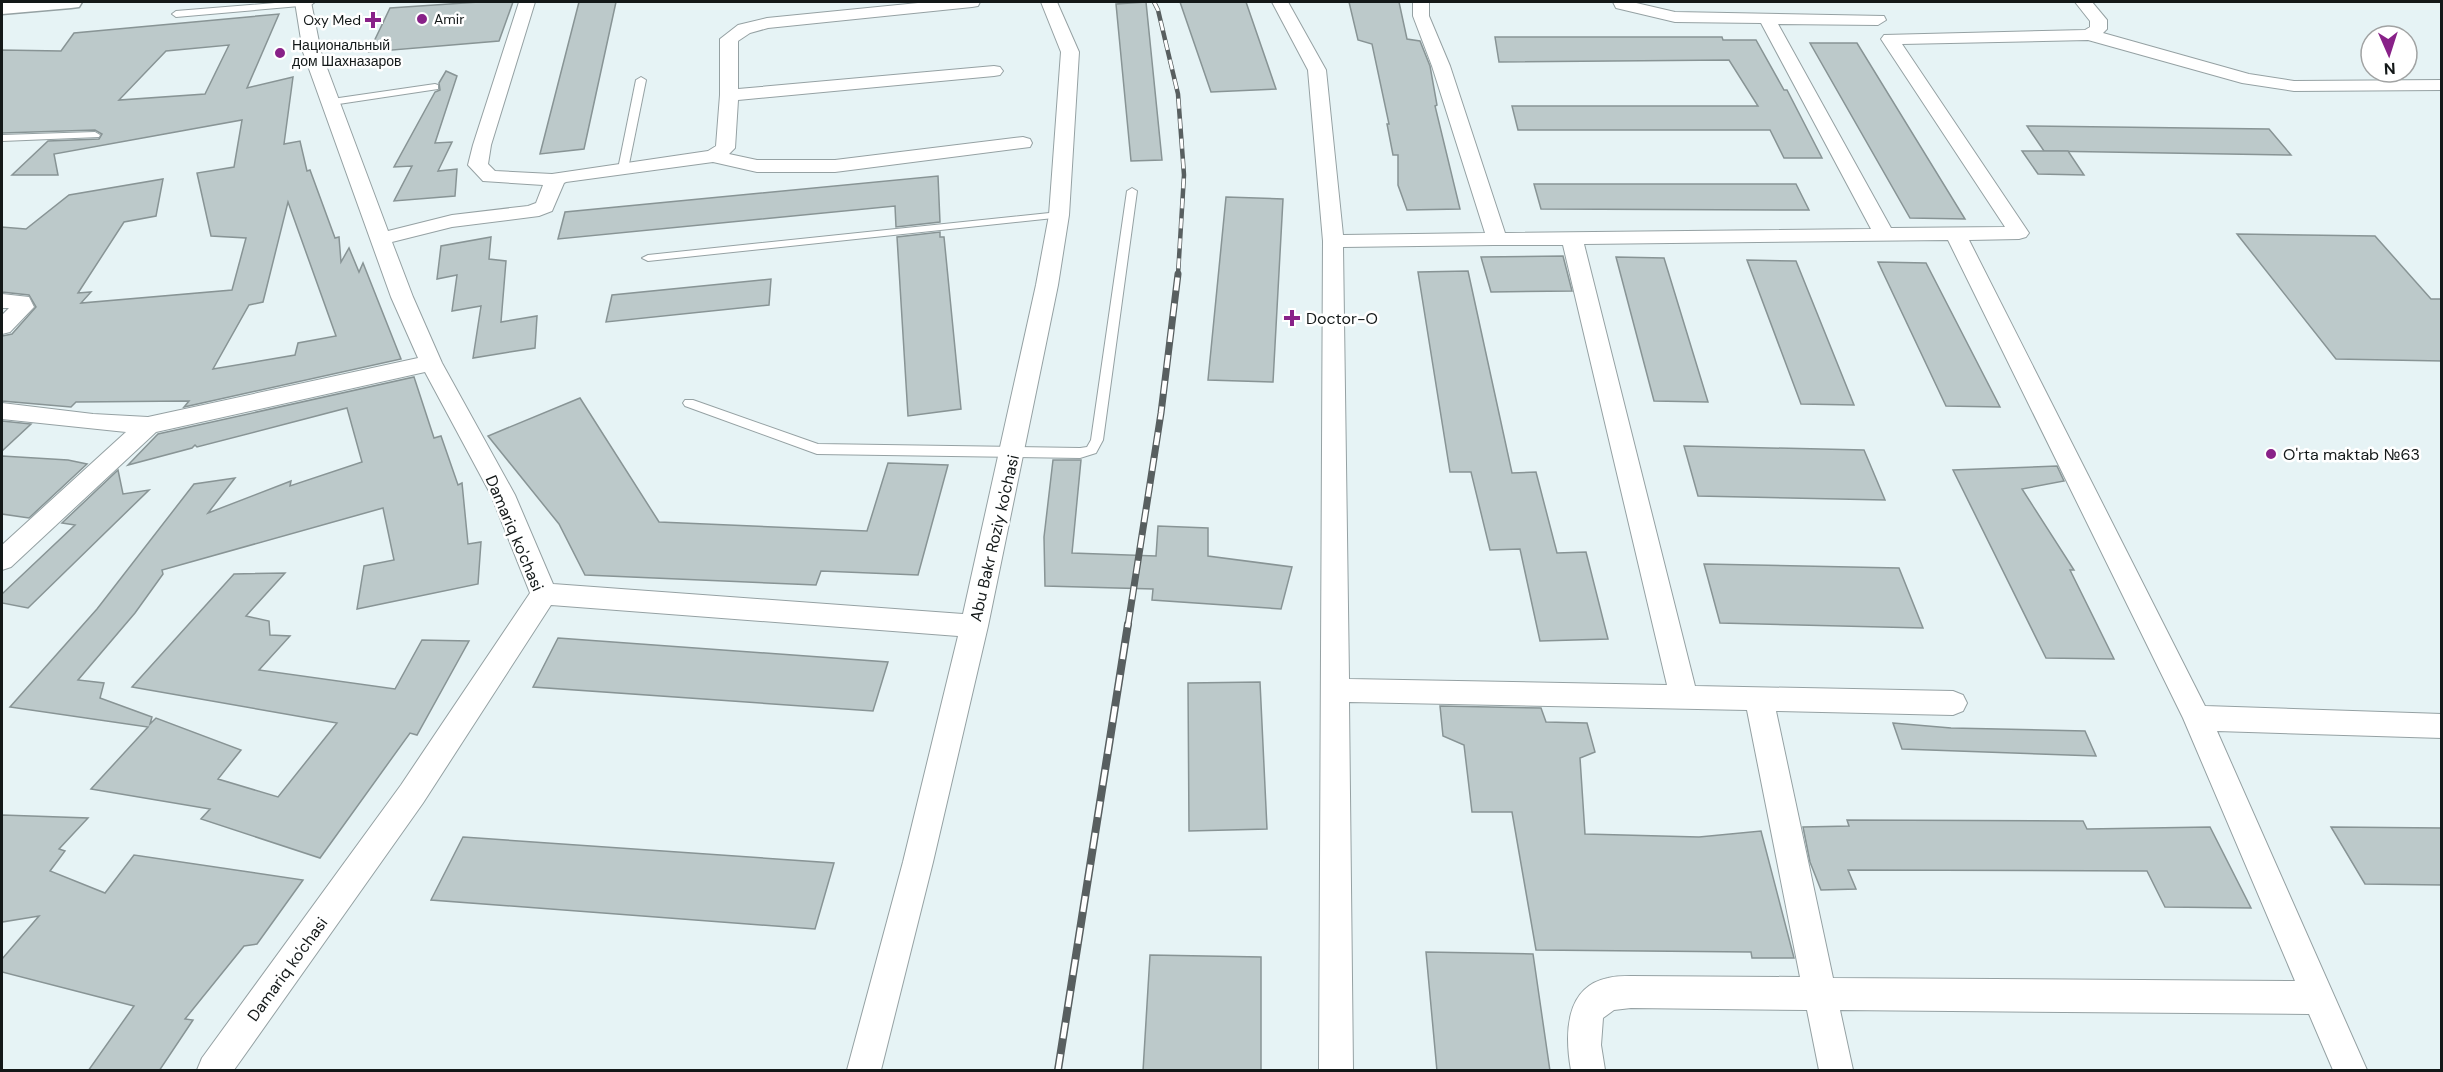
<svg xmlns="http://www.w3.org/2000/svg" width="2443" height="1072" viewBox="0 0 2443 1072" font-family="'DM Sans',sans-serif">
<style>
.building{fill:#bcc9ca;stroke:#889495;stroke-width:1.5;fill-rule:evenodd}
.lines{fill:none;stroke-linecap:round;stroke-linejoin:round}
.lane-casing{stroke:#95a1a3;stroke-width:2}
.street-casing{stroke:#95a1a3;stroke-width:2}
.secondary-casing{stroke:#95a1a3;stroke-width:3}
.lane{fill:#fff;fill-rule:evenodd}
.street{fill:#fff;fill-rule:evenodd}
.secondary{fill:#fff;fill-rule:evenodd}
.rail-far2-casing{stroke:#585f60;stroke-width:4.5}
.rail-far1-casing{stroke:#585f60;stroke-width:7}
.rail-casing{stroke:#585f60;stroke-width:8}
.rail-far2{stroke:#fff;stroke-width:3;stroke-dasharray:10;stroke-linecap:butt}
.rail-far1{stroke:#fff;stroke-width:4.5;stroke-dasharray:13;stroke-linecap:butt}
.rail{stroke:#fff;stroke-width:5;stroke-dasharray:16;stroke-linecap:butt}
.poi-dot{fill:#882188;stroke:#fff;stroke-width:2}
.labels{text-anchor:middle;stroke-width:5;stroke-linejoin:round;paint-order:stroke}
.far-poi-label{font-size:14px;fill:#131818;stroke:#fff;text-anchor:start}
.poi-label{font-size:16px;fill:#131818;stroke:#fff;text-anchor:start}
.street-label{font-size:16px;fill:#131818;stroke:#fff}
</style>
<rect width="100%" height="100%" fill="#e6f3f5"/>
<g class="building">
<polygon points="479,2 513,2 499,41 369,52 390,8"/>
<polygon points="579,2 616,2 584,149 540,154"/>
<polygon points="1146,2 1162,160 1131,161 1116,4"/>
<polygon points="1180,2 1246,2 1276,89 1211,92"/>
<polygon points="1349,2 1399,2 1407,39 1420,41 1430,66 1437,105 1435,106 1460,209 1407,210 1398,185 1398,155 1393,155 1387,124 1389,124 1372,44 1358,40"/>
<path d="M279 14 247 88 293 77 284 144 300 141 307 171 310 170 335 238 339 237 341 262 349 248 359 272 363 263 401 359 184 407 189 401 76 402 71 407 2 401V336L12 334 36 307 29 295 2 292V227L26 229 69 195 163 179 156 216 124 222 78 293 91 292 81 303 232 290 246 238 211 236 197 173 234 167 242 120 54 154 58 175H12L48 141 99 139 102 134 95 130 2 133V50L61 51 74 33ZM229 45 205 94 119 100 166 51ZM288 202 336 336 298 343 295 355 213 369 249 305 263 302Z"/>
<polygon points="1495,37 1722,37 1723,40 1756,40 1784,90 1787,90 1822,158 1784,158 1770,130 1518,130 1512,106 1758,106 1729,60 1499,62"/>
<polygon points="1810,43 1857,43 1965,219 1910,218"/>
<polygon points="446,71 457,76 435,143 452,142 438,171 457,169 455,196 394,201 412,166 394,167 435,92 440,90 439,83"/>
<polygon points="2027,126 2269,129 2291,155 2044,151"/>
<polygon points="2022,151 2068,151 2084,175 2038,174"/>
<polygon points="938,176 940,222 896,227 895,206 558,239 565,212"/>
<polygon points="1534,184 1796,184 1809,210 1541,209"/>
<polygon points="1226,197 1283,199 1273,382 1208,380"/>
<polygon points="940,232 940,237 944,237 961,409 908,416 897,237"/>
<polygon points="2237,234 2375,236 2431,299 2442,299 2442,361 2336,359"/>
<polygon points="491,237 489,259 506,261 501,322 537,316 535,348 473,358 481,306 452,311 457,275 437,279 441,246"/>
<polygon points="1563,256 1572,291 1491,292 1481,257"/>
<polygon points="1616,257 1664,258 1708,402 1654,401"/>
<polygon points="1747,260 1796,261 1854,405 1801,404"/>
<polygon points="1878,262 1926,263 2000,407 1946,406"/>
<polygon points="1468,271 1512,473 1536,472 1557,553 1586,552 1608,639 1540,641 1520,549 1490,550 1471,472 1450,472 1418,272"/>
<polygon points="771,279 769,305 606,322 612,295"/>
<polygon points="414,377 434,438 441,436 458,485 462,483 468,544 481,542 478,584 357,609 364,566 394,560 383,508 162,570 163,574 135,613 78,680 104,683 100,698 152,717 150,724 156,718 241,750 218,779 278,797 337,723 132,687 234,574 285,573 246,616 269,621 270,635 290,636 259,670 395,689 422,640 469,641 417,735 410,733 320,858 201,819 210,809 91,789 148,727 10,707 97,609 194,484 235,478 208,513 291,481 290,486 362,462 347,408 197,447 195,445 192,448 128,465 158,434"/>
<polygon points="580,398 659,522 867,531 888,463 948,465 918,575 821,571 816,585 585,575 559,524 488,436"/>
<polygon points="2,421 31,424 2,451"/>
<polygon points="1684,446 1864,450 1885,500 1698,496"/>
<polygon points="2,456 68,460 87,464 29,518 2,514"/>
<polygon points="1053,460 1081,460 1072,553 1156,556 1158,526 1208,528 1208,556 1292,567 1281,609 1152,600 1153,589 1045,586 1044,537"/>
<polygon points="2057,466 2064,481 2022,489 2074,570 2070,570 2114,659 2046,658 1953,470"/>
<polygon points="118,470 123,494 149,490 28,608 2,603 2,594 75,525 62,523"/>
<polygon points="1704,564 1899,568 1923,628 1720,623"/>
<polygon points="558,638 888,662 873,711 533,687"/>
<polygon points="1260,682 1267,829 1189,831 1188,683"/>
<polygon points="1440,706 1541,708 1546,722 1587,723 1595,752 1580,758 1585,834 1699,837 1761,831 1794,958 1752,958 1751,952 1536,950 1512,812 1472,812 1464,745 1443,736"/>
<polygon points="1893,723 1951,728 2085,731 2096,756 1902,749"/>
<polygon points="2,815 88,818 59,849 65,851 50,871 105,893 134,855 303,880 257,944 244,946 185,1019 193,1020 159,1071 88,1071 134,1006 2,972 2,959 39,916 2,922"/>
<polygon points="1847,820 2083,821 2087,829 2210,827 2251,908 2165,907 2147,871 1848,870 1856,889 1821,890 1810,862 1803,827 1849,826"/>
<polygon points="2331,827 2442,828 2442,885 2365,884"/>
<polygon points="463,837 834,863 815,929 431,900"/>
<polygon points="1426,952 1533,954 1550,1071 1437,1071"/>
<polygon points="1150,955 1261,957 1261,1071 1143,1071"/>
</g>
<g class="lines">
<g class="lane-casing">
<g id="lane">
<polygon points="287,2 315,2 311,5 176,17 172,14 176,11"/>
<polygon points="641,77 646,80 628,169 623,172 618,169 636,80"/>
<polygon points="435,84 438,85 438,89 332,105 327,102 332,99"/>
<polygon points="95,132 100,135 99,137 2,141 2,135"/>
<polygon points="1132,188 1137,191 1103,440 1096,453 1080,458 817,454 685,406 683,403 685,400 693,400 818,444 1080,448 1087,447 1091,440 1127,191"/>
<polygon points="1059,212 1064,215 1063,217 648,261 642,258 648,255"/>
</g>
</g>
<g class="street-casing">
<g id="street">
<polygon points="295,2 311,2 321,52 388,231 452,215 528,206 536,203 543,185 483,181 468,165 473,145 519,2 535,2 491,145 488,164 495,171 552,174 708,151 716,146 720,95 720,39 738,25 767,18 928,2 980,2 978,6 972,7 768,28 750,33 738,41 738,89 994,66 1000,67 1003,71 1000,75 994,76 738,100 735,148 729,154 757,160 835,160 1023,137 1030,139 1032,143 1030,147 835,172 757,172 713,162 566,182 564,183 552,211 539,216 452,227 392,242 413,297 442,363 515,495 553,584 963,614 1036,285 1049,215 1061,52 1041,2 1057,2 1079,52 1069,215 1058,285 988,626 933,862 881,1070 847,1070 903,862 958,636 551,605 423,803 234,1070 197,1070 202,1058 401,785 530,593 491,495 425,372 156,432 11,567 2,570 2,545 126,432 2,419 2,403 93,414 148,417 418,358 391,297 303,52"/>
<path d="M1272 2H1288L1326 70 1343 235 1485 233 1432 66 1413 16V2H1429V16L1450 66 1505 233 1871 229 1761 23 1675 22 1616 8 1613 2H1632L1675 12 1884 16 1886 20 1878 25 1778 24 1891 228 2005 227 1881 39 1884 35 2085 30 2090 27V21L2075 2H2092L2107 20V29L2103 33 2249 74 2294 81 2442 80V90L2294 91 2242 83 2088 40 1902 44 2029 233 2026 237 2019 239 1969 240 2205 706 2442 714V738L2217 731 2367 1070H2333L2309 1014 1840 1010 1853 1070H1819L1807 1010 1631 1008 1614 1010 1603 1018 1601 1045 1605 1070H1571C1565 1036 1564 987 1608 978 1615 976 1623 976 1631 976L1800 977 1747 710 1349 702 1353 1070H1319L1323 241 1308 70ZM1948 240 2183 718 2295 981 1833 978 1776 711 1953 715 1963 711 1967 703 1963 695 1953 691 1695 686 1584 244ZM1494 245H1563L1667 685 1349 679 1343 247Z"/>
<polygon points="2,294 29,297 34,307 10,332 2,334 2,315 9,308 2,308"/>
</g>
</g>
<g class="secondary-casing">
<polygon id="secondary" points="2,2 82,2 79,7 71,8 2,14"/>
</g>
<use href="#lane" class="lane"/>
<use href="#street" class="street"/>
<use href="#secondary" class="secondary"/>
<g class="rail-far2-casing">
<polyline id="rail-far2" points="1154,2 1158,10 1178,94 1184,175 1178,275"/>
</g>
<g class="rail-far1-casing">
<polyline id="rail-far1" points="1128,625 1161,413 1178,274"/>
</g>
<g class="rail-casing">
<polyline id="rail" points="1058,1070 1128,624"/>
</g>
<use href="#rail-far2" class="rail-far2"/>
<use href="#rail-far1" class="rail-far1"/>
<use href="#rail" class="rail"/>
</g>
<g class="poi-dot">
<circle cx="422" cy="19" r="6"/>
<path d="M370 11h6v6h6v6h-6v6h-6v-6h-6v-6h6z"/>
<circle cx="280" cy="53" r="6"/>
<path d="M1289 309h6v6h6v6h-6v6h-6v-6h-6v-6h6z"/>
<circle cx="2271" cy="454" r="6"/>
</g>
<g class="labels">
<g class="far-poi-label">
<text x="434" y="24">Amir</text>
<text x="361" y="25" text-anchor="end">Oxy Med</text>
<text x="292" y="50">Национальный<tspan x="292" dy="16">дом Шахназаров</tspan></text>
</g>
<g class="poi-label">
<text x="1306" y="324">Doctor-O</text>
<text x="2283" y="460">O'rta maktab №63</text>
</g>
<g class="street-label">
<text transform="translate(515 533) rotate(67)" y="6">Damariq ko'chasi</text>
<text transform="translate(994 538) rotate(-77)" y="6">Abu Bakr Roziy ko'chasi</text>
<text transform="translate(287 969) rotate(-54)" y="6">Damariq ko'chasi</text>
</g>
</g>
<rect width="2443" height="1072" fill="none" stroke="#131818" stroke-width="6"/>
<g transform="translate(2389 54) rotate(177)"><circle r="28" fill="#ffffff" stroke="#a1a3a3" stroke-width="1.5"/>
<path d="M0-4.5L10 22L0 15L-10 22Z" fill="#882188"/>
<text y="-9" font-size="16" font-weight="bold" text-anchor="middle" fill="#131818">N</text>
</g>
</svg>
